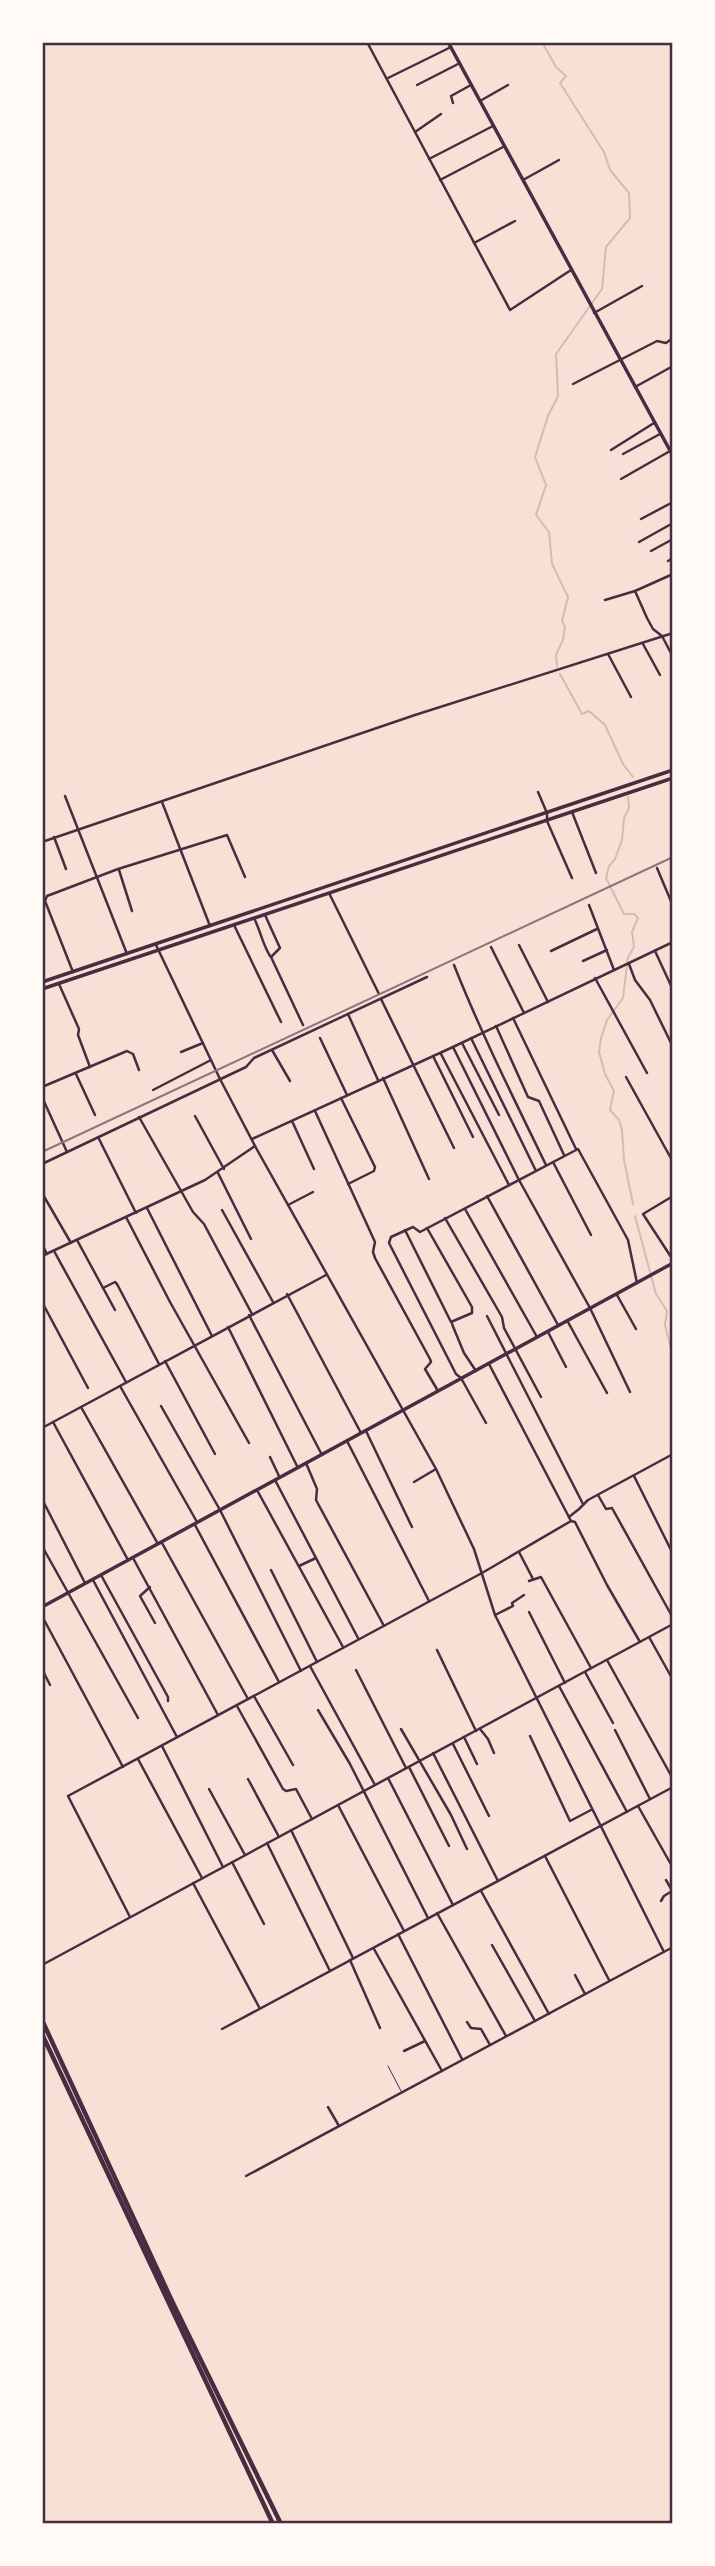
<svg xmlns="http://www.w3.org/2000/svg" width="715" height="2566" viewBox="0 0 715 2566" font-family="Helvetica,sans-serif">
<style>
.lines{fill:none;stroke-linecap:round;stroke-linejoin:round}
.stream{stroke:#dcb8b0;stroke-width:2}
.service{stroke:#4a2c40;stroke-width:1}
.minor{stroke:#4a2c40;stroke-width:2.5}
.tertiary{stroke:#4a2c40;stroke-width:3.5}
.primary{stroke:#4a2c40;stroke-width:3.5}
.trunk{stroke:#4a2c40;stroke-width:4.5}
.rail{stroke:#8f747c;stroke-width:2}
.neatline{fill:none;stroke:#4a2c40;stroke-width:2.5}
</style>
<rect width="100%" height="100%" fill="#f7e1d7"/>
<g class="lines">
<g class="stream">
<polyline points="542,42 556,67 566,76 560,83 604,152 610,170 629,193 630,218 606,247 602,289 556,354 558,396 548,416 535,457 546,485 536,515 549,532 552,564 568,597 562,621 565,627 563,640 556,655 557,667"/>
<polyline points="560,674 582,714 589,711 605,725 623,764 633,777"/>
<polyline points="628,797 629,808 624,818 622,840 615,859 609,866 606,878 624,914 634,914 638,918 632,932 634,947 628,957 623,998 607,1020 601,1038 599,1052 605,1074 614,1091 610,1110 619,1120 622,1130 624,1160 633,1204"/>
<polyline points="635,1216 656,1294 667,1311 665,1325 673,1356"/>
</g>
<polyline class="service" points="388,2066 401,2091"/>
<g class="minor">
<polyline points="367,42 510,310 571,270"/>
<polyline points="388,78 451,47"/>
<polyline points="417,85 460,63"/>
<polyline points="480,101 508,85"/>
<polyline points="453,103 451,96 471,85"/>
<polyline points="415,132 441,114"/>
<polyline points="429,159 493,126"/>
<polyline points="440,180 505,146"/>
<polyline points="523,180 559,160"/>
<polyline points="474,243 515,221"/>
<polyline points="594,313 642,286"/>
<polyline points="573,384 657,341 666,343 673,338"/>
<polyline points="635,387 673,366"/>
<polyline points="611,450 654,423"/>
<polyline points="623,454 660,434"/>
<polyline points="621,479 670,451"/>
<polyline points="641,519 673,502"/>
<polyline points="639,542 673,523"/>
<polyline points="651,551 673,539"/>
<polyline points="668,561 673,558"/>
<polyline points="635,591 647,618 653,629 662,636 673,657"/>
<polyline points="605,600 635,591 673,574"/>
<polyline points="643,644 660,675"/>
<polyline points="608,654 631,697"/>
<polyline points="538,792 547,813 547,821 572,878"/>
<polyline points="65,796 127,954"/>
<polyline points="162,802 210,926"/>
<polyline points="572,812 596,873"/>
<polyline points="54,837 66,869"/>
<polyline points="42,842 415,715 673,633"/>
<polyline points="657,868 673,906"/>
<polyline points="119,870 132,911"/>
<polyline points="329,893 379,994"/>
<polyline points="589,905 614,970"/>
<polyline points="265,915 280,948 271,957 303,1025"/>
<path d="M254 918C261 932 262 943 270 956"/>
<polyline points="234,925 281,1022"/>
<polyline points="156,945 220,1079 255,1146 436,1469 474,1549 495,1615 664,1952"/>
<polyline points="519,945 548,1002"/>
<polyline points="491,947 524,1013"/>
<polyline points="551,951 597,929"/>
<polyline points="655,951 673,990"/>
<polyline points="583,961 607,950"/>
<polyline points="629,964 635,980 650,1000 673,1047"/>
<path d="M454 965C481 1033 514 1099 546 1165"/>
<polyline points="73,972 45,901 47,896 118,869 227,835 245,877"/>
<polyline points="595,978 647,1073"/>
<polyline points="59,984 79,1029 78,1035 90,1067"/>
<polyline points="381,999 454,1148"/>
<polyline points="348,1014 378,1080"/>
<polyline points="513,1018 576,1149"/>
<polyline points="496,1026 528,1097 539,1101 564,1155"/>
<polyline points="320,1038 347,1095"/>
<polyline points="471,1038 536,1171"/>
<polyline points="462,1043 499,1115"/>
<polyline points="453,1047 519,1180 590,1308 630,1392"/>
<polyline points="272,1050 290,1081"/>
<polyline points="181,1052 203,1043"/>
<polyline points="441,1054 509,1185"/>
<polyline points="433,1056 473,1137"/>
<polyline points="76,1074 95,1115"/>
<polyline points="626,1077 673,1162"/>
<polyline points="383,1078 429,1179"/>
<polyline points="42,1087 127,1051 133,1054 139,1070"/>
<polyline points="153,1090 211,1060"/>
<polyline points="42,1097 67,1152"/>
<polyline points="341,1098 375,1167 374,1171 348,1184"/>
<polyline points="315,1111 375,1242 373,1252 375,1258 430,1359 431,1362 425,1369 438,1391"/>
<polyline points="195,1116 224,1169"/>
<polyline points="139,1117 193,1212 204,1224 252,1314"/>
<polyline points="292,1121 314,1169"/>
<polyline points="98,1137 136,1213"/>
<polyline points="252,1139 453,1047 673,942"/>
<polyline points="553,1162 591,1235"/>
<polyline points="42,1164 246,1067 254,1058 427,977"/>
<polyline points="218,1173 251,1239"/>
<polyline points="42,1193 71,1243"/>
<polyline points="487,1196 558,1325"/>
<polyline points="673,1196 643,1214 673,1260"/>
<polyline points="288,1205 313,1192"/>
<polyline points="147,1208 212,1336"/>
<polyline points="465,1209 537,1337"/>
<polyline points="222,1210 273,1302"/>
<polyline points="126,1217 170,1302 249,1443"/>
<polyline points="445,1218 502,1317 504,1328 541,1397"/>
<polyline points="405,1230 451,1322 472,1313 472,1307 427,1228"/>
<polyline points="77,1240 115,1310"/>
<polyline points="42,1244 47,1254"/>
<polyline points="54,1251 126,1382"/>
<polyline points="42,1256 205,1180 255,1146"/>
<polyline points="103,1288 115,1282 117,1284 159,1364"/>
<polyline points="287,1294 361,1433"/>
<polyline points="617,1295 636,1329"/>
<polyline points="42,1302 88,1388"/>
<polyline points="249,1315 322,1455"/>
<polyline points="487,1316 583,1504"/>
<polyline points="568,1322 607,1393"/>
<polyline points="452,1324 464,1353 476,1371"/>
<polyline points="228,1327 298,1468"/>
<polyline points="548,1332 566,1367"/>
<polyline points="165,1361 215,1454"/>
<polyline points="489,1364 571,1521"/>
<polyline points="120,1386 197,1522"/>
<polyline points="161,1406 220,1510 301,1671"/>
<polyline points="81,1407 158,1544"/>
<polyline points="53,1422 128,1560"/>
<polyline points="486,1423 461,1378 456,1374 389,1243 391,1237 413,1227 420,1232 578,1149 628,1240 637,1283"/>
<polyline points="42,1428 326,1275"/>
<polyline points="366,1431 412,1527"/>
<polyline points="347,1441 429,1601"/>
<polyline points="270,1457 279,1476"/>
<polyline points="306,1463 317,1489 316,1500 384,1626"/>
<polyline points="634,1476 673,1554"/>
<polyline points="275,1480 358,1638"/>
<polyline points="414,1482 436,1469"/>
<polyline points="257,1490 343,1647"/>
<polyline points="598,1495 606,1509 612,1508 673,1618"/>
<polyline points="42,1499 85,1583"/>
<polyline points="569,1517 579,1509 588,1500 673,1454"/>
<polyline points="195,1525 279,1682"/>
<polyline points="162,1543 248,1699"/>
<polyline points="42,1546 138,1718"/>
<polyline points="519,1552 533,1579"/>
<polyline points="133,1558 218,1715"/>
<polyline points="299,1566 316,1558"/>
<polyline points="271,1570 317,1662"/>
<polyline points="101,1575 168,1697 168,1701"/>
<polyline points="93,1580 177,1737"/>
<polyline points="529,1581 541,1577 591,1668"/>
<polyline points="150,1587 140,1596 155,1623"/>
<polyline points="529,1612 565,1683"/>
<polyline points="495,1615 513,1606 512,1603 524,1595"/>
<polyline points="42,1616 123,1767"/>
<polyline points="649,1637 673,1680"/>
<polyline points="437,1650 476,1731"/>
<polyline points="607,1660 673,1779"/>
<polyline points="310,1666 375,1785"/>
<polyline points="42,1669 50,1685"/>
<polyline points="356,1670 406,1768"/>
<polyline points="585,1672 613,1723"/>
<polyline points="559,1686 627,1812"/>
<polyline points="254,1696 293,1765"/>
<polyline points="237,1706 283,1789 286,1791 296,1789 312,1819"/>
<polyline points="318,1710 350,1764 428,1918"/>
<polyline points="401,1729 451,1815 467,1849"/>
<polyline points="480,1729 488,1739 494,1753"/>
<polyline points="615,1730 650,1799"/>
<polyline points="530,1736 570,1821 591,1810"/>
<polyline points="464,1737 477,1764"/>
<polyline points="453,1744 489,1816"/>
<polyline points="162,1746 223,1867"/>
<polyline points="433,1753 498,1881"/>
<polyline points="138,1759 202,1878"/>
<polyline points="409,1767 449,1846"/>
<polyline points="388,1778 453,1905"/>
<polyline points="248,1779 279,1837"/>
<polyline points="209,1789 245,1855"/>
<polyline points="338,1805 404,1931"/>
<polyline points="638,1806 673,1868"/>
<polyline points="291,1830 353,1958"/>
<polyline points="267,1843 330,1971"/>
<polyline points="545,1856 609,1980"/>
<polyline points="232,1862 264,1924"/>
<polyline points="666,1880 673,1892"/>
<polyline points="193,1883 259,2007"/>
<polyline points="481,1891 549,2014"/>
<polyline points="661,1901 664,1896 672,1891"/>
<polyline points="437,1913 506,2036"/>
<polyline points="130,1917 68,1796 482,1573 571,1521 575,1522 607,1585 640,1642"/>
<polyline points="398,1934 462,2059"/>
<polyline points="492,1945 535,2021"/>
<polyline points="374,1949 442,2071"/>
<polyline points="350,1960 380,2028"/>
<polyline points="42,1965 673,1624"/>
<polyline points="575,1975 585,1994"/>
<polyline points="467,2022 471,2028 481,2029 490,2045"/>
<polyline points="222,2029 673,1787"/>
<polyline points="404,2051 425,2041"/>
<polyline points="328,2107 339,2126"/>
<polyline points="246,2176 673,1947"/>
</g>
<g class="tertiary">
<polyline points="448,42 673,456"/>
<polyline points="42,1607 673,1263"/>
</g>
<g class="primary">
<polyline points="42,982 673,770"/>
<polyline points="42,989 673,778"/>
</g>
<g class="trunk">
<polyline points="42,2020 172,2301 281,2524"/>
<polyline points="42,2034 273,2524"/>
</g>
<polyline class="rail" points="42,1152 673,857"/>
</g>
<rect width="715" height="2566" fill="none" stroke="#fffaf5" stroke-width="88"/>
<rect x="44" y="44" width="627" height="2478" class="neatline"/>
</svg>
